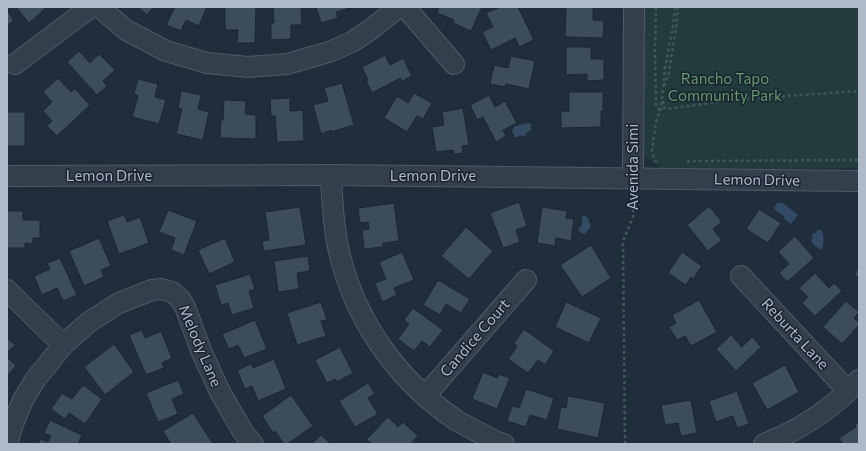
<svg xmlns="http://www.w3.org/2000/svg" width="866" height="451" viewBox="0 0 866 451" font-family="Commissioner,sans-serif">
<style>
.green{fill:#223b3c}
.water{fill:#324a64}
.building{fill:#3c4c5b;stroke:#1b2632}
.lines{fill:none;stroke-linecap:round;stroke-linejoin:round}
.minor-casing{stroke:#4f5a66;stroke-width:22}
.path{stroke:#40585a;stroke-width:2.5;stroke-dasharray:3 3;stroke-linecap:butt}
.minor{stroke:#343f4c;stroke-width:20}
.labels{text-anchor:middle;stroke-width:3;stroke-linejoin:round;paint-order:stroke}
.park-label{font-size:15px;fill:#649a6d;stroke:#192430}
.street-label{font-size:15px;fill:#afbac8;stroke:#192430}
</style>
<rect width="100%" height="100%" fill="#202d3b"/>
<polygon class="green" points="641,7 859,7 859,168 663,170 640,153"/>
<g class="water">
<polygon points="528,123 531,124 531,130 526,133 526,135 522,137 521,135 518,137 515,137 512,131 515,126"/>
<polygon points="777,203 783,203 798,215 791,224 784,219 785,217 774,209"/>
<polygon points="585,215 589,220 589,223 591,224 590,228 584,234 579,232 579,228 582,225 582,217"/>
<path d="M817 230H821C825 235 823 241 823 248L821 250 814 245 811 241 813 237 812 235 813 233H816Z"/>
</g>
<g class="building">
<polygon points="16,7 44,7 45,9 29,23"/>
<polygon points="138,7 154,7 147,15"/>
<polygon points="175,7 207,7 199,26 186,20 181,31 166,25"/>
<polygon points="225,7 256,7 255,43 237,43 238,30 225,30"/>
<polygon points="273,7 301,7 302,25 291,25 291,39 271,40 271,23 274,23"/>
<polygon points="316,7 354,7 336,12 338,18 321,23"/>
<polygon points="439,7 482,7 471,31 453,23 454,20 437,13"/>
<polygon points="500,7 518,7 534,40 519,47 515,38 491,50 482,32 493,27 486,13"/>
<polygon points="566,7 593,7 593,20 604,21 603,38 565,37"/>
<polygon points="7,10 14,21 7,25"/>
<polygon points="566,47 591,47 591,59 604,59 604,80 587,81 587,74 566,75"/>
<polygon points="79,51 90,63 99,54 115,70 103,81 107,86 97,95 67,62"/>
<polygon points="385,55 390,65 403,58 412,76 402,81 400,78 372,93 366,81 368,80 362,67"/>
<polygon points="511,56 535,61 529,89 506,84 505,87 490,84 494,65 508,68"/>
<polygon points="58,78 71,92 75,89 90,105 57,136 47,126 52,121 43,111 52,102 43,92"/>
<polygon points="138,79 158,84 155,97 166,100 159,124 132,117 138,96 134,94"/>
<polygon points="342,83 354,125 331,132 331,130 321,134 313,105 328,101 324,88"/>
<polygon points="181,91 201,95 198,109 209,112 203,140 176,134 182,109 178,108"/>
<polygon points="569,92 603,92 603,111 601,111 601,127 561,128 561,111 569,111"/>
<polygon points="414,93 432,103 423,119 417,116 407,132 384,118 397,96 408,103"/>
<polygon points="489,95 495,107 505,101 517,123 503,130 506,136 496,142 483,117 477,120 470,105"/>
<polygon points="290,98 290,111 303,110 304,141 277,142 275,116 271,116 270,99"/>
<polygon points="224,100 246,101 245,114 256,115 256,139 220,138 221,120 223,120"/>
<polygon points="463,108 469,145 462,146 463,153 454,154 453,150 436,152 432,127 444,125 442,112"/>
<rect x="7" y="112" width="18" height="34"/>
<polygon points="519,202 527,226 516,230 520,242 503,248 490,213"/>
<polygon points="394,203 399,241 383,243 383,247 364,249 362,230 369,229 368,222 360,223 358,208"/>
<polygon points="709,206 722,222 713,229 722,240 708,251 687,225"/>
<polygon points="300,207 306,245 264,251 262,241 269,240 265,212"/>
<polygon points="542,207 567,211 566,218 574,219 571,241 556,238 555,246 537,243"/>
<polygon points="759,209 781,223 768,243 746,229"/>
<polygon points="168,210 197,221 184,255 171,250 175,238 159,232"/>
<polygon points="7,211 23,211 23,220 40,220 40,238 33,238 33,244 25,243 25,248 7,248"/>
<polygon points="124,215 127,222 140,217 149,243 119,254 107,221"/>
<polygon points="466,227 493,251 469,279 441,256"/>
<polygon points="795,236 814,258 787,282 779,273 789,264 778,252"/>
<polygon points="99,238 111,266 101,270 104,277 84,286 69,251"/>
<polygon points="225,238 235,262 209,274 198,250"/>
<polygon points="591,245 611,278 582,297 560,265"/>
<polygon points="402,252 414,280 394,288 397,295 382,302 375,283 386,279 379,262"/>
<polygon points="682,252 702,266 693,279 691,277 686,285 668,273"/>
<polygon points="308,256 310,271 297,273 299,289 278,292 274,261"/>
<polygon points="60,258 77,295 63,301 57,288 42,295 34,276 50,269 47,263"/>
<polygon points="859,263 859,277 855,276"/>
<polygon points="815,273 829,288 834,283 842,291 815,316 802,303 808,297 799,288"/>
<polygon points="250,274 255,289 249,291 254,308 232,315 228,303 221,305 215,285"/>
<polygon points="438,280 470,299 461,313 446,304 440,315 423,305"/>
<polygon points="699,300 717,332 691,346 685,336 677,340 669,327 676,323 672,315"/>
<polygon points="846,301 859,312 854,318 859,322 859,325 842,344 823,327"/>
<polygon points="321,302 327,320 321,321 326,336 297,345 287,313"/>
<polygon points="566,302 601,318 589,343 555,327"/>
<polygon points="413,308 443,330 430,347 422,341 414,351 398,339 409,324 404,320"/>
<polygon points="255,320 267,349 244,358 238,345 229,349 222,334"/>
<polygon points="524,329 554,351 545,365 538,360 528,373 508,359 517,346 514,343"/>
<polygon points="142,330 145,338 161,331 172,358 162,363 164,368 146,375 129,335"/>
<polygon points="731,335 742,347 752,337 761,347 736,371 716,349"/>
<polygon points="7,338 15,345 7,353"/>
<polygon points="114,344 134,372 105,395 84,367"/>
<polygon points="340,347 353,373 337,382 335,379 327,383 315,360"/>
<polygon points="7,357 16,366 7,376"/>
<polygon points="274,359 286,389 258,401 252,386 245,389 237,370 251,364 253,368"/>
<polygon points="785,365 799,392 767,410 752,383"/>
<polygon points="483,372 497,378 498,374 510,378 497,409 472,399"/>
<polygon points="178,380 184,394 172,399 178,414 158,422 146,393"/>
<polygon points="368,383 375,394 368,398 378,414 355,427 339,401"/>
<polygon points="83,385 102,399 85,424 69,413 65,419 51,409 62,393 72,399"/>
<polygon points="526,389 554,398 547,420 530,415 526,427 507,421 512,406 519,408"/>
<polygon points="737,391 749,424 737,428 733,416 716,422 709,401"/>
<polygon points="291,395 313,426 287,444 284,444 275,431 273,433 262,416"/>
<polygon points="568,396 605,403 598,438 557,429 561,407 566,408"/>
<polygon points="691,400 697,433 681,436 678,423 665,425 661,405"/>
<polygon points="193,413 213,444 171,444 163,431"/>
<polygon points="388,417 398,427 403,422 418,436 410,444 372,444 367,439"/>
<polygon points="50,420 82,435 78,444 38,444 40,439 48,442 51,436 44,433"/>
<polygon points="859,422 859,444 843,444 839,438 856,427 855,425"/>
<polygon points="321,435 331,444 312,444"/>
</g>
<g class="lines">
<g class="minor-casing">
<g id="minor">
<polyline points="99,7 126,30 166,51 207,63 248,67 287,64 329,52 352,42 370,30 399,7"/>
<polyline points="405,7 454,64"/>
<polyline points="15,64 91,7"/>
<path d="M331 175C332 198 333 220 337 242 351 315 395 379 456 420 469 428 483 434 497 442L504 444"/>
<polyline points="7,176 331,175 859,181"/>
<polyline points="633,178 634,7"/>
<polyline points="741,276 848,391"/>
<polyline points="7,290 63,345"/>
<polyline points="425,396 526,280"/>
<polyline points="7,444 13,424 23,400 35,380 63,345 89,322 119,303 152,290 162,289 172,292 180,299 185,307 202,353 220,392 243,432 253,444"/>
<path d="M764 444C800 430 833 408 859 380"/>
</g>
</g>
<g class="path">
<polyline points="656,7 655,53 656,105 660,111"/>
<polyline points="664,86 669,72 676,29 678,7"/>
<polyline points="663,101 663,107 667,109 732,100 858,91 859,90"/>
<polyline points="657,162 655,161 652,151 655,128 657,117 661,109 665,68 673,26 675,7"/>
<polyline points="687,162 690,161 859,160"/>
<polyline points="625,444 623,241 633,217 633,195"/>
</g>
<use href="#minor" class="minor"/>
</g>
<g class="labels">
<g class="park-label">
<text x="725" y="84">Rancho Tapo<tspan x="725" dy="17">Community Park</tspan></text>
</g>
<g class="street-label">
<text transform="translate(633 167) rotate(-90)" y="5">Avenida Simi</text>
<text x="109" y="181">Lemon Drive</text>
<text x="433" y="181">Lemon Drive</text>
<text transform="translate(757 180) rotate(1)" y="5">Lemon Drive</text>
<text transform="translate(795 334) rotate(47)" y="5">Reburta Lane</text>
<text transform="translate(475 338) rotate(-49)" y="5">Candice Court</text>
<text transform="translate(200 346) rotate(67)" y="5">Melody Lane</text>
</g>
</g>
<rect width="866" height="451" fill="none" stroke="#afbac8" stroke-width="16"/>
</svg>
